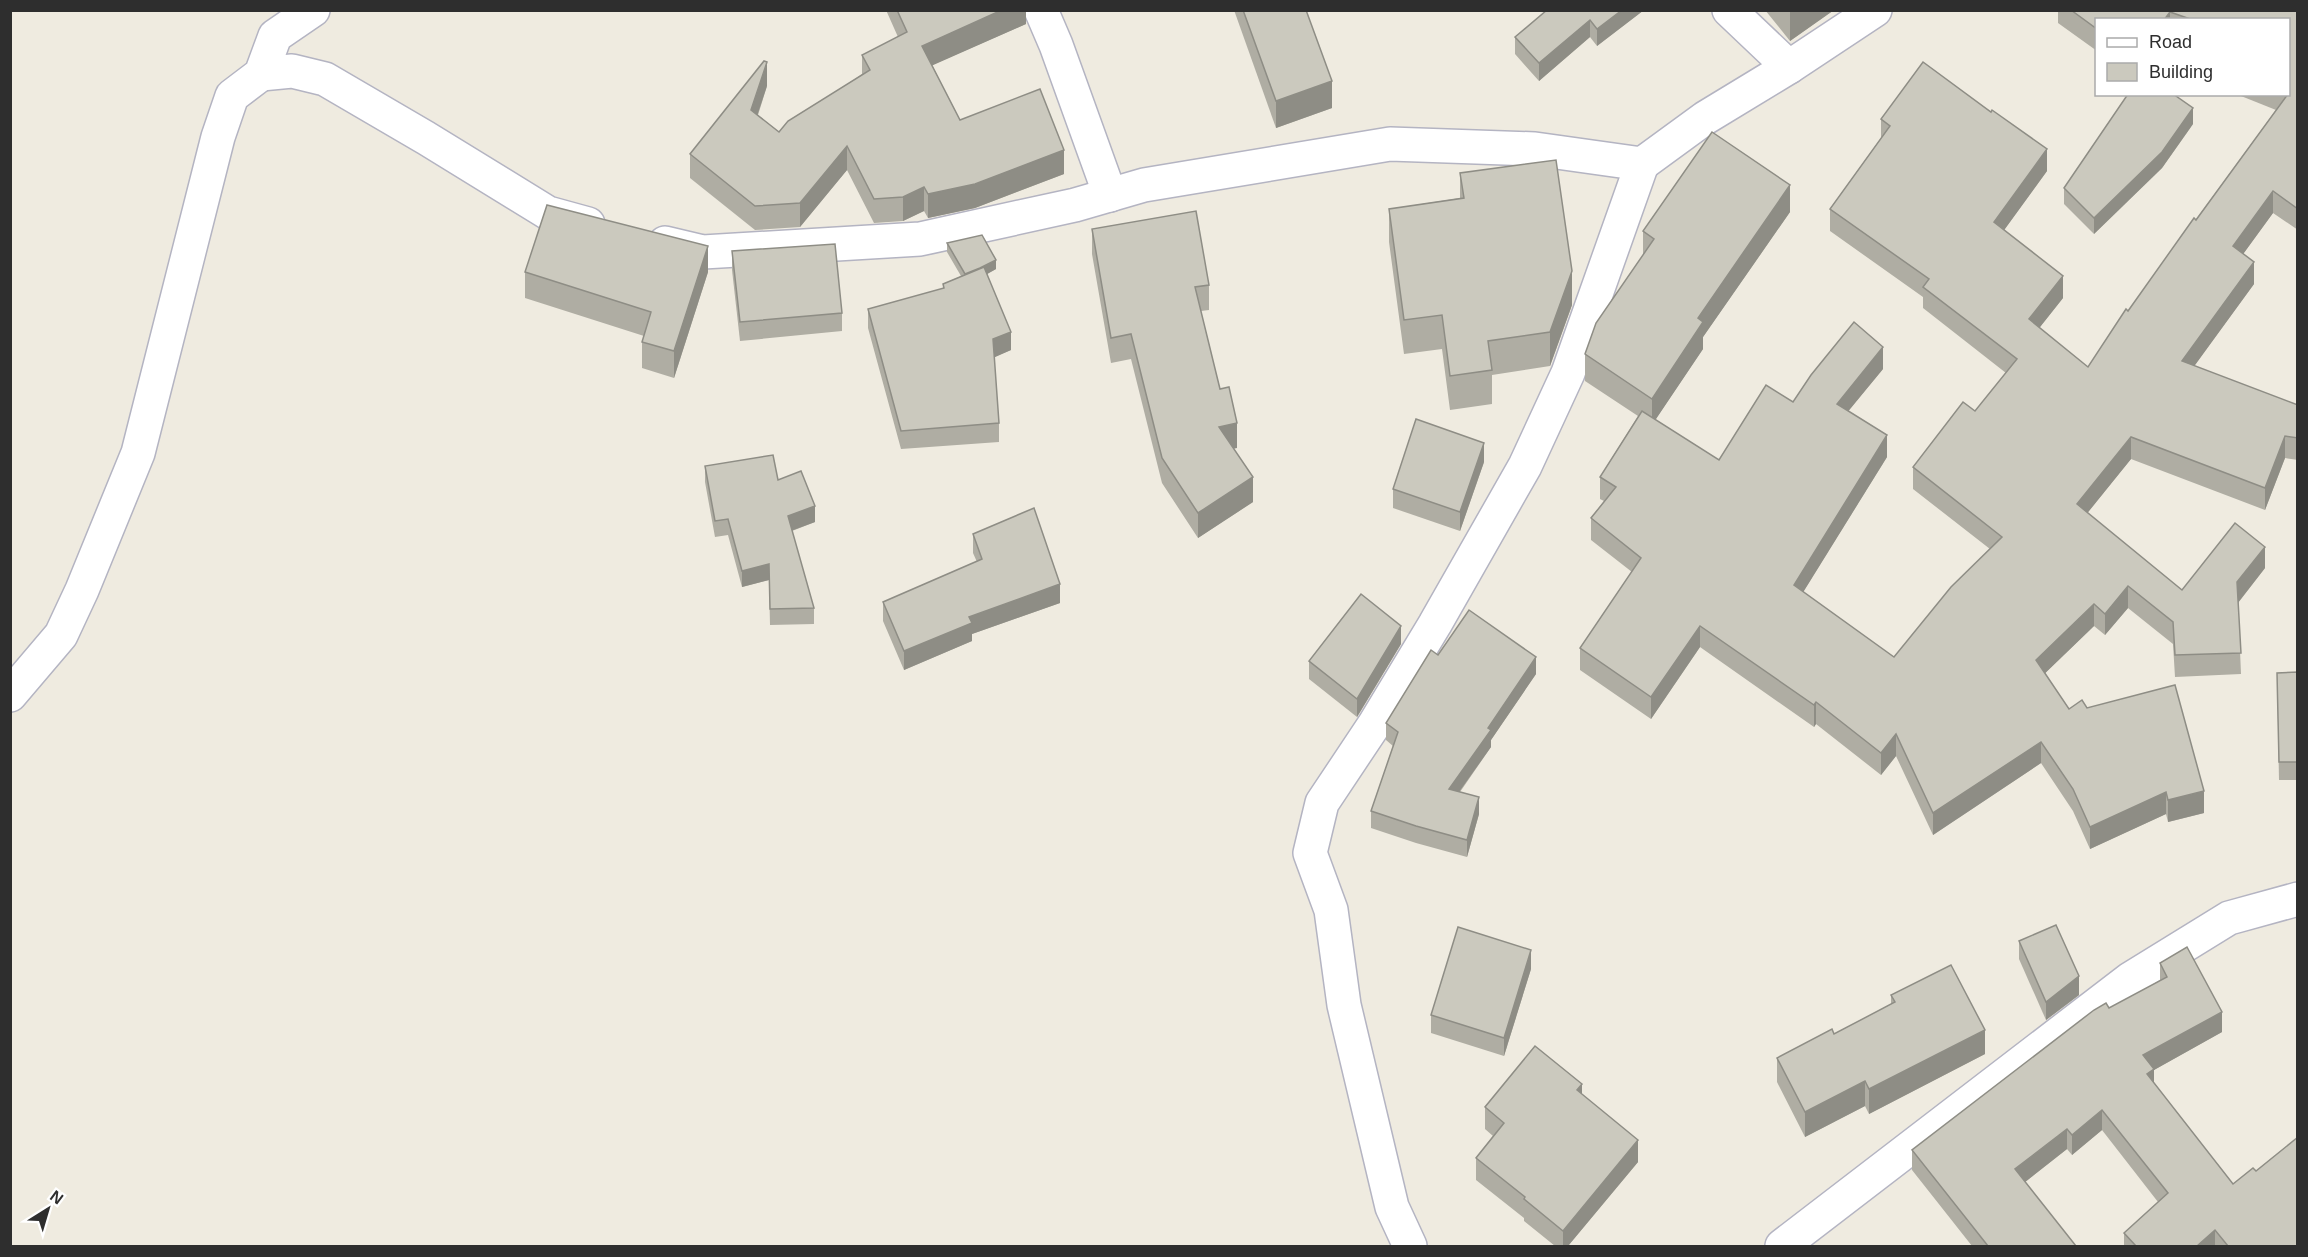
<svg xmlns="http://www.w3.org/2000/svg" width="2308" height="1257" viewBox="0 0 2308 1257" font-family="Helvetica,sans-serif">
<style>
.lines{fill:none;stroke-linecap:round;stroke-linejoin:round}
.minor-casing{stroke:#b4b4c2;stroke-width:36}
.minor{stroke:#fff;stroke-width:33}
.wall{fill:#afada3}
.shaded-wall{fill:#8e8d85}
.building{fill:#cbc9be;stroke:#8e8d85;stroke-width:1.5}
</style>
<rect width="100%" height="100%" fill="#efebe0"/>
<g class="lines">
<g class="minor-casing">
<g id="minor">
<polyline points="1041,10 1056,45 1110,195"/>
<polyline points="1729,10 1789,67"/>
<polyline points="261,74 292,71 325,79 426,138 548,213 588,224"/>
<polyline points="665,243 703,252 920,239 1075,205 1144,185 1390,144 1535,149 1642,164 1705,118 1789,67 1875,10"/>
<polyline points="10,695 61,635 82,590 138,453 218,137 232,96 261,74 275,36 313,10"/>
<polyline points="1410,1246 1392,1207 1344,1005 1331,910 1310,853 1322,803 1374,725 1435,624 1525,466 1568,373 1642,164"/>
<polyline points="1782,1246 2130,979 2229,918 2298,899"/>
</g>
</g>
<use href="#minor" class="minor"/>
</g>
<g class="wall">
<polygon points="886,10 1026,10 1026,24 932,65 960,120 1064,174 975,208 928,218 924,211 903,221 874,223 847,170 800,227 755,230 690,178 690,154 767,86 758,115 779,132 862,74 862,55 898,37"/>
<polygon points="1234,10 1306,10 1332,108 1276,128"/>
<polygon points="1547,10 1644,10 1597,46 1590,37 1539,81 1515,54 1515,37"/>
<polygon points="1765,10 1834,10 1790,41"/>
<polygon points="2058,10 2298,10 2298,230 2273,213 2243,254 2254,284 2194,366 2298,405 2298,460 2285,458 2265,510 2131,459 2087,513 2182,590 2265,568 2238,603 2241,674 2175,677 2173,644 2128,608 2105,635 2094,626 2045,673 2069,709 2087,708 2204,813 2168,822 2166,814 2090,849 2073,811 2041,763 1933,835 1896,756 1881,775 1816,724 1814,727 1700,647 1651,719 1580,670 1580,648 1632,572 1591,540 1591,518 1604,501 1600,499 1600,477 1638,416 1585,381 1585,354 1643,255 1643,231 1790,212 1703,337 1703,349 1655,420 1719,460 1793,402 1883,369 1848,411 1887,457 1803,592 1894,657 1990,549 1913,489 1913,467 1975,411 2006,373 1923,308 1923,297 1830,231 1830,209 1881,138 1881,119 2047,171 2004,230 2063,298 2039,328 2088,367 2276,110 2236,94 2289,94 2289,20 2097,20 2097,51 2058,23"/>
<polygon points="2193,124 2162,168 2094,234 2064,204 2064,188"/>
<polygon points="1460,173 1572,305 1550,366 1492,375 1492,404 1450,410 1442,349 1404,354 1389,242 1389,209 1460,198"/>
<polygon points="1092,229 1209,285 1209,310 1201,311 1220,389 1237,448 1234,448 1253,502 1198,538 1162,483 1131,359 1111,363 1092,254"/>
<polygon points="947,243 996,269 987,274 1011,350 994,357 999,423 999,442 901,449 868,328 868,309 943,289 943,284 961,276 947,252"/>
<polygon points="732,251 842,313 842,331 740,341 732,270"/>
<polygon points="525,272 708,272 674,378 642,368 642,342 644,336 525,298"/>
<polygon points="1484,462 1460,531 1393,508 1393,489"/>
<polygon points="705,466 778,480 815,522 792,531 814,608 814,624 770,625 769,580 742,587 728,535 715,537 705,482"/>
<polygon points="973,534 1060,603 972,634 972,641 904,670 883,621 883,602 977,562 973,553"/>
<polygon points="1401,644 1357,717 1309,679 1309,661"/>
<polygon points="1438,655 1536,674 1491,740 1491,747 1460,792 1479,814 1467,857 1416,843 1371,828 1371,811 1393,746 1386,740 1386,723"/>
<polygon points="2298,672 2298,780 2279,780 2277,673"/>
<polygon points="2019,941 2079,995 2046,1020 2019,959"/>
<polygon points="2160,963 2222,1032 2154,1070 2154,1083 2233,1184 2298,1246 2124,1246 2124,1233 2158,1202 2102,1130 2072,1155 2067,1149 2025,1182 2076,1246 1972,1246 1912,1170 1912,1150 2160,981"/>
<polygon points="1531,969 1504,1056 1431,1033 1431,1015"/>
<polygon points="1891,995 1985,1054 1869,1114 1865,1106 1805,1137 1777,1082 1777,1058 1834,1034 1891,1004"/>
<polygon points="1582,1094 1638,1162 1568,1246 1555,1246 1524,1221 1524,1218 1476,1180 1476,1158 1493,1136 1485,1129 1485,1107"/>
</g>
<g class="shaded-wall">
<polygon points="1002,10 1026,10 1026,24 922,70 922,46"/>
<polygon points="1622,10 1644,10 1597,46 1597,29"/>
<polygon points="1790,10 1834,10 1790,41"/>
<polygon points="2170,12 2170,20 2164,20"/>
<polygon points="1590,20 1590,37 1539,81 1539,63"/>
<polygon points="767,62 767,86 751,134 751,110"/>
<polygon points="1332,81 1332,108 1276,128 1276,101"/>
<polygon points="2193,108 2193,124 2162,168 2094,234 2094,218"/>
<polygon points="847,146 847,170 800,227 800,203"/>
<polygon points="2047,149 2047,171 1994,244 1994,222"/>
<polygon points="1064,150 1064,174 975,208 928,218 928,194"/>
<polygon points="1790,185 1790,212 1703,337 1703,349 1652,425 1652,399 1698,318"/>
<polygon points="924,187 924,211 903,221 903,197"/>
<polygon points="2273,191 2273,213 2233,268 2233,246"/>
<polygon points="708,246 708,272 674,378 674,351"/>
<polygon points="996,260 996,269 966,286 966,276"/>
<polygon points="2254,262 2254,284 2182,383 2182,361"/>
<polygon points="1572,271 1572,305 1550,366 1550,332"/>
<polygon points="2063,276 2063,298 2029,341 2029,319"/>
<polygon points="1011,332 1011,350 993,358 993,339"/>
<polygon points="1883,347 1883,369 1837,425 1837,404"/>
<polygon points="1237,423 1237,448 1219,452 1219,427"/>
<polygon points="1887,435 1887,457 1794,607 1794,585"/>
<polygon points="2285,436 2285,458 2265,510 2265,488"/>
<polygon points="2131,437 2131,459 2077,526 2077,504"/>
<polygon points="1484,443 1484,462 1460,531 1460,512"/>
<polygon points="1253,477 1253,502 1198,538 1198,513"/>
<polygon points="815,506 815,522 788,532 788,516"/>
<polygon points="2265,547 2265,568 2237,604 2237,582"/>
<polygon points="769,564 769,580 742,587 742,571"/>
<polygon points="1060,584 1060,603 972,634 972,641 904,670 904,651 969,617"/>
<polygon points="2128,586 2128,608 2105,635 2105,614"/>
<polygon points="2094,604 2094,626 2036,682 2036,660"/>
<polygon points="1401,626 1401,644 1357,717 1357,699"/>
<polygon points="1700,626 1700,647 1651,719 1651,697"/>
<polygon points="1536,657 1536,674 1491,740 1491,747 1449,806 1449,789 1488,728"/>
<polygon points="1816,702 1816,724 1814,727 1814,705"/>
<polygon points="1896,734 1896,756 1881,775 1881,753"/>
<polygon points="2041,742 2041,763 1933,835 1933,813"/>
<polygon points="2204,791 2204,813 2168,822 2168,800"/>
<polygon points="2166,792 2166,814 2090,849 2090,827"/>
<polygon points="1479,797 1479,814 1467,857 1467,840"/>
<polygon points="1531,950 1531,969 1504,1056 1504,1038"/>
<polygon points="2079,976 2079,995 2046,1020 2046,1002"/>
<polygon points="2222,1012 2222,1032 2154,1070 2154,1090 2147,1095 2143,1055"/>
<polygon points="1985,1030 1985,1054 1869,1114 1869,1089"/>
<polygon points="1865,1081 1865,1106 1805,1137 1805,1112"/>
<polygon points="1582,1084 1582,1106 1577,1090"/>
<polygon points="2102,1110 2102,1130 2072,1155 2072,1135"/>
<polygon points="2067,1129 2067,1149 2015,1190 2015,1169"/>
<polygon points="1638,1140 1638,1162 1568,1246 1563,1246 1563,1231"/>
<polygon points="2215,1230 2215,1246 2197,1246"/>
</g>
<g class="building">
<polygon points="897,10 1002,10 922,46 960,120 1040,89 1064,150 975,184 928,194 924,187 903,197 874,199 847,146 800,203 755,206 690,154 764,61 767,62 751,110 779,132 788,121 870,70 862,55 907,32"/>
<polygon points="1243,10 1306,10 1332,81 1276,101"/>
<polygon points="1547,10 1622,10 1597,29 1590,20 1539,63 1515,37"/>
<polygon points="2071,10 2298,10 2298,209 2273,191 2233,246 2254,262 2182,361 2298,405 2298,438 2285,436 2265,488 2131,437 2077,504 2182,590 2235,523 2265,547 2237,582 2241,653 2175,655 2173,622 2128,586 2105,614 2094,604 2036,660 2069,709 2082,700 2087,708 2175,685 2204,791 2168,800 2166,792 2090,827 2073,789 2041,742 1933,813 1896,734 1881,753 1816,702 1814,705 1700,626 1651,697 1580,648 1641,558 1591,518 1616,487 1600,477 1642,411 1719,460 1766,385 1793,402 1811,375 1854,322 1883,347 1837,404 1887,435 1794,585 1894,657 1951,587 2002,537 1913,467 1963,402 1975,411 2017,359 1923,287 1929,279 1830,209 1890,126 1881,119 1923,62 1991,112 1992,110 2047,149 1994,222 2063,276 2029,319 2088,367 2126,309 2128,311 2194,218 2196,220 2288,94 2289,94 2289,20 2193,20 2170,12 2164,20 2097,20 2097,29"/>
<polygon points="2128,94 2173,94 2193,108 2162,152 2094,218 2064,188"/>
<polygon points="1712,132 1790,185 1698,318 1703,322 1652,399 1585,354 1596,323 1654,239 1643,231"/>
<polygon points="1556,160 1572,271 1550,332 1488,341 1492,370 1450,376 1442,315 1404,320 1389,209 1464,198 1460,173"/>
<polygon points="547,205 708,246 674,351 642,342 651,312 525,272"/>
<polygon points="1196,211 1209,285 1195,287 1220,389 1229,387 1237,423 1219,427 1253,477 1198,513 1162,458 1131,334 1111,338 1092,229"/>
<polygon points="982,235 996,260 980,268 965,274 947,243"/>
<polygon points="835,244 842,313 740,322 732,251"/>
<polygon points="984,267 1011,332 993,339 999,423 901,431 868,309 944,288 943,284"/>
<polygon points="1416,419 1484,443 1460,512 1393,489"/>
<polygon points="773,455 778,480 801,471 815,506 788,516 814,608 770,609 769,564 742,571 728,519 715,521 705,466"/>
<polygon points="1034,508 1060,584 969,617 972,623 904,651 883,602 982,559 973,534"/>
<polygon points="1361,594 1401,626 1357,699 1309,661"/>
<polygon points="1469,610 1536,657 1488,728 1491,730 1449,789 1479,797 1467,840 1416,826 1371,811 1398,732 1386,723 1431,650 1438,655"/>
<polygon points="2298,672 2298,762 2279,762 2277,673"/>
<polygon points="2056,925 2079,976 2046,1002 2019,941"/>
<polygon points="1458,927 1531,950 1504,1038 1431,1015"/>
<polygon points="2187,947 2222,1012 2143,1055 2154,1069 2147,1074 2233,1184 2253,1168 2256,1171 2298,1137 2298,1246 2228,1246 2215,1230 2197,1246 2136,1246 2124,1233 2168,1193 2102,1110 2072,1135 2067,1129 2015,1169 2076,1246 1988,1246 1912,1150 2094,1010 2106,1003 2109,1008 2167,977 2160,963"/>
<polygon points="1951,965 1985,1030 1869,1089 1865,1081 1805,1112 1777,1058 1832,1029 1834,1034 1895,1002 1891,995"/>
<polygon points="1535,1046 1582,1084 1577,1090 1638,1140 1563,1231 1524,1199 1525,1197 1476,1158 1504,1123 1485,1107"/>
</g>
<rect width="2308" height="1257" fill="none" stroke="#2e2e2e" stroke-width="24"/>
<rect x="2095" y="18" width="195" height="78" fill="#ffffff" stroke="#ababab" stroke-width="1.5"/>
<rect x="2107" y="38" width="30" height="9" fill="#ffffff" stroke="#ababab" stroke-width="1.5"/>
<text x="2149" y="48" font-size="18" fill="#2e2e2e">Road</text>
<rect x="2107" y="63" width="30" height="18" fill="#cbc9be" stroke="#ababab" stroke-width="1.5"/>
<text x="2149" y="78" font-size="18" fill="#2e2e2e">Building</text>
<g transform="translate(48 1209) rotate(37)" stroke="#ffffff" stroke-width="4.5" paint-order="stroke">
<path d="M0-4.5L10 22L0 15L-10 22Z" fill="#2e2e2e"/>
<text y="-9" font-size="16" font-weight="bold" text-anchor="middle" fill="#2e2e2e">N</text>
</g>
</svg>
